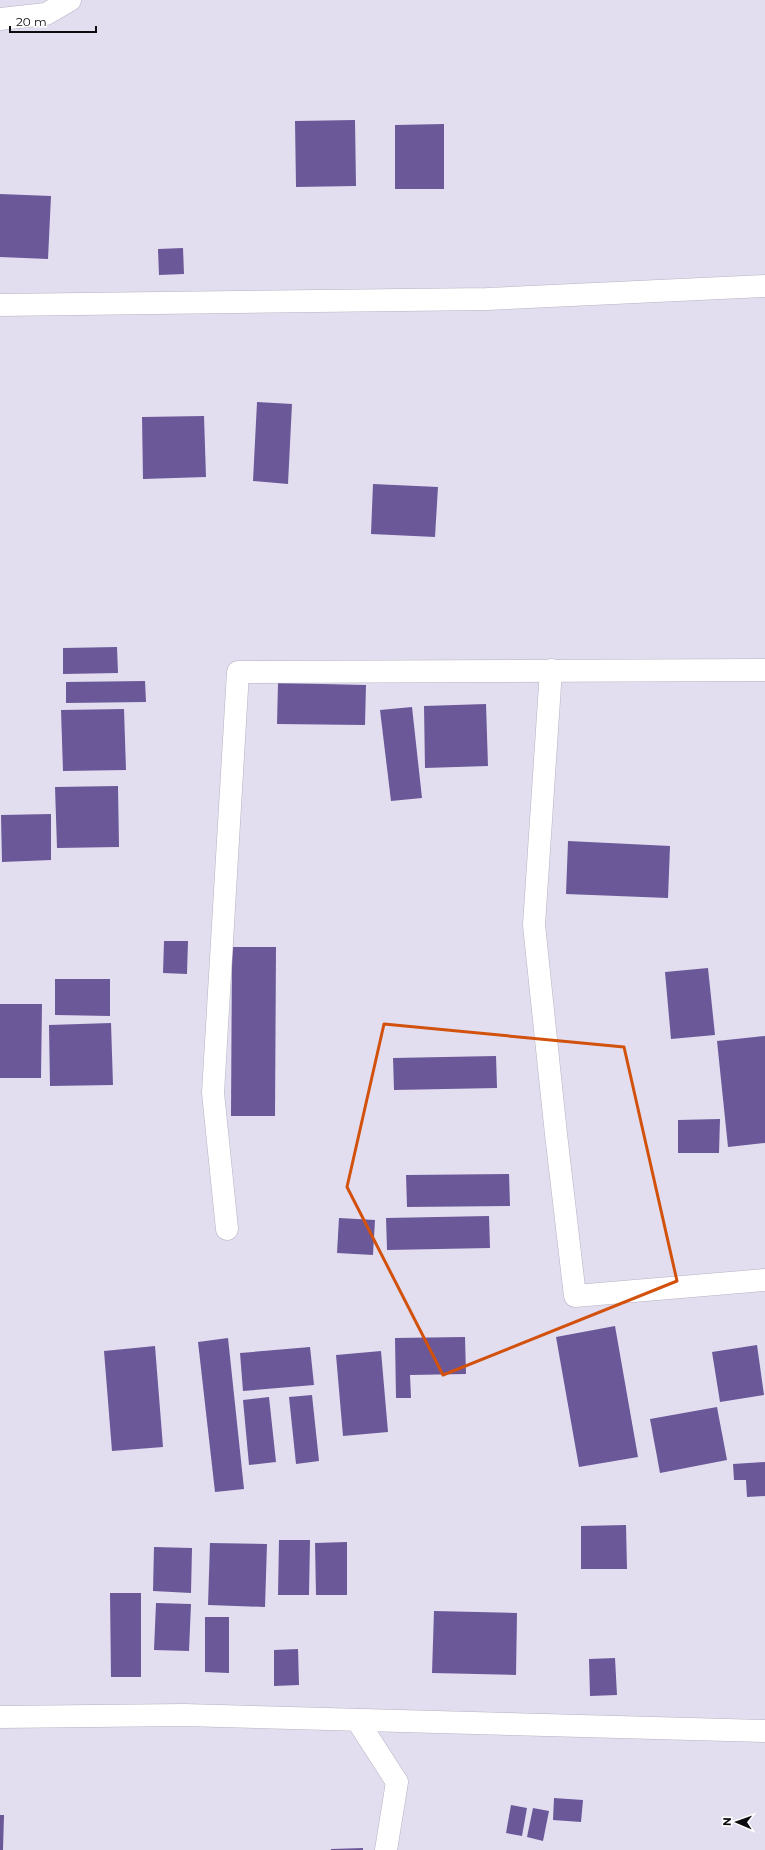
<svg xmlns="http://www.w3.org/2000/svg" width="765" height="1850" viewBox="0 0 765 1850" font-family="Montserrat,sans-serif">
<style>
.building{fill:#6b5899}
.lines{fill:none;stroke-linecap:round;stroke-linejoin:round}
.minor-casing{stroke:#b6b2c3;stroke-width:23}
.minor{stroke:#fff;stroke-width:22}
.marked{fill:none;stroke:#d2510c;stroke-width:3;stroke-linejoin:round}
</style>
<rect width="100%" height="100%" fill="#e2def0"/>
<g class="building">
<polygon points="355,120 356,186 296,187 295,121"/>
<polygon points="444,124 444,189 395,189 395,125"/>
<polygon points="0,194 51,196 48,259 0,257"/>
<polygon points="183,248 184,274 159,275 158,249"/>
<polygon points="257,402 292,404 288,484 253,481"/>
<polygon points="204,416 206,477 143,479 142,417"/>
<polygon points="373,484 438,487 435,537 371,534"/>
<polygon points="117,647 118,673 63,674 63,648"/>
<polygon points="145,681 146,702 66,703 66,682"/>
<polygon points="278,683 366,685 365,725 277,724"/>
<polygon points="486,704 488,766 425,768 424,706"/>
<polygon points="412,707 422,798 391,801 380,710"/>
<polygon points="124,709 126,770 63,771 61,710"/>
<polygon points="118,786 119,847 57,848 55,787"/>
<polygon points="51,814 51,860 2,862 1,815"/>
<polygon points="568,841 670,846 668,898 566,894"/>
<polygon points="164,941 188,941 187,974 163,973"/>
<polygon points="232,947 276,947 275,1116 231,1116"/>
<polygon points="708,968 715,1035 671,1039 665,972"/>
<polygon points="55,979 110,979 110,1016 55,1015"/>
<polygon points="0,1004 42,1004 41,1078 0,1078"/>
<polygon points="111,1023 113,1085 50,1086 49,1025"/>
<polygon points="765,1036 765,1143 728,1147 717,1041"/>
<polygon points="496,1056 497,1088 394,1090 393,1058"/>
<polygon points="720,1119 719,1153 678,1153 678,1120"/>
<polygon points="509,1174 510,1206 407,1207 406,1175"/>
<polygon points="489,1216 490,1248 387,1250 386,1218"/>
<polygon points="339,1218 375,1220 373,1255 337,1253"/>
<polygon points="615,1326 638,1457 579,1467 556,1337"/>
<polygon points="465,1337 466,1374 410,1375 411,1398 396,1398 395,1338"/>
<polygon points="228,1338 244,1489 215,1492 198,1342"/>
<polygon points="757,1345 764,1395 720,1402 712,1352"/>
<polygon points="155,1346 163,1447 112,1451 104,1351"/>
<polygon points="310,1347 314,1385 243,1391 240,1353"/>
<polygon points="381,1351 388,1432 343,1436 336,1355"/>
<polygon points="312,1395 319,1461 296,1464 289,1397"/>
<polygon points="269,1397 276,1462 249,1465 243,1400"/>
<polygon points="717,1407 727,1460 660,1473 650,1419"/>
<polygon points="765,1462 765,1496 747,1497 746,1480 734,1480 733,1464"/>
<polygon points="626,1525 627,1569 581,1569 581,1526"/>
<polygon points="279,1540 310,1540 309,1595 278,1595"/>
<polygon points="347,1542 347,1595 316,1595 315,1543"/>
<polygon points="210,1543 267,1544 265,1607 208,1605"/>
<polygon points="154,1547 192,1548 191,1593 153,1591"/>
<polygon points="110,1593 141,1593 141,1677 111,1677"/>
<polygon points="156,1603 191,1604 189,1651 154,1650"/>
<polygon points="434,1611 517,1613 516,1675 432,1673"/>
<polygon points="205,1617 229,1617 229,1673 205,1672"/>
<polygon points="298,1649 299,1685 274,1686 274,1650"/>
<polygon points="615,1658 617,1695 590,1696 589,1659"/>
<polygon points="554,1798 583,1800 581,1822 553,1820"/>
<polygon points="511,1805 527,1808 522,1836 506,1833"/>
<polygon points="533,1808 549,1811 543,1841 527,1837"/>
<polygon points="0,1815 4,1815 3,1850 0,1850"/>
<polygon points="363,1848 363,1850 331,1850 331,1849"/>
</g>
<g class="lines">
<g class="minor-casing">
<g id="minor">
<polyline points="0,19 46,14 70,0"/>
<polyline points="0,305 487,299 765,286"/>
<polyline points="551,670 534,925 556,1134 575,1296 765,1280"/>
<polyline points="227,1229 213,1093 238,672 765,670"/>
<polyline points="0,1717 184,1715 765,1731"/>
<polyline points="357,1720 397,1782 386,1850"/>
</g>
</g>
<use href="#minor" class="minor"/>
</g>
<path class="marked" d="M384 1024 624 1047 677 1281 443 1375 347 1187Z"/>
<g transform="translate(737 1822) rotate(272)" stroke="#ffffff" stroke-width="3" paint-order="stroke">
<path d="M0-3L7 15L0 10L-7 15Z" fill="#0d0c11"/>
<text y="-6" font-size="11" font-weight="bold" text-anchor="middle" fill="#0d0c11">N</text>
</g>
<path d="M10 26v6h86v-6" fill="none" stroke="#0d0c11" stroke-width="2"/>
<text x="16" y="26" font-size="12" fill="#0d0c11" stroke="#ffffff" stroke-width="3" paint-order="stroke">20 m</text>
</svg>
